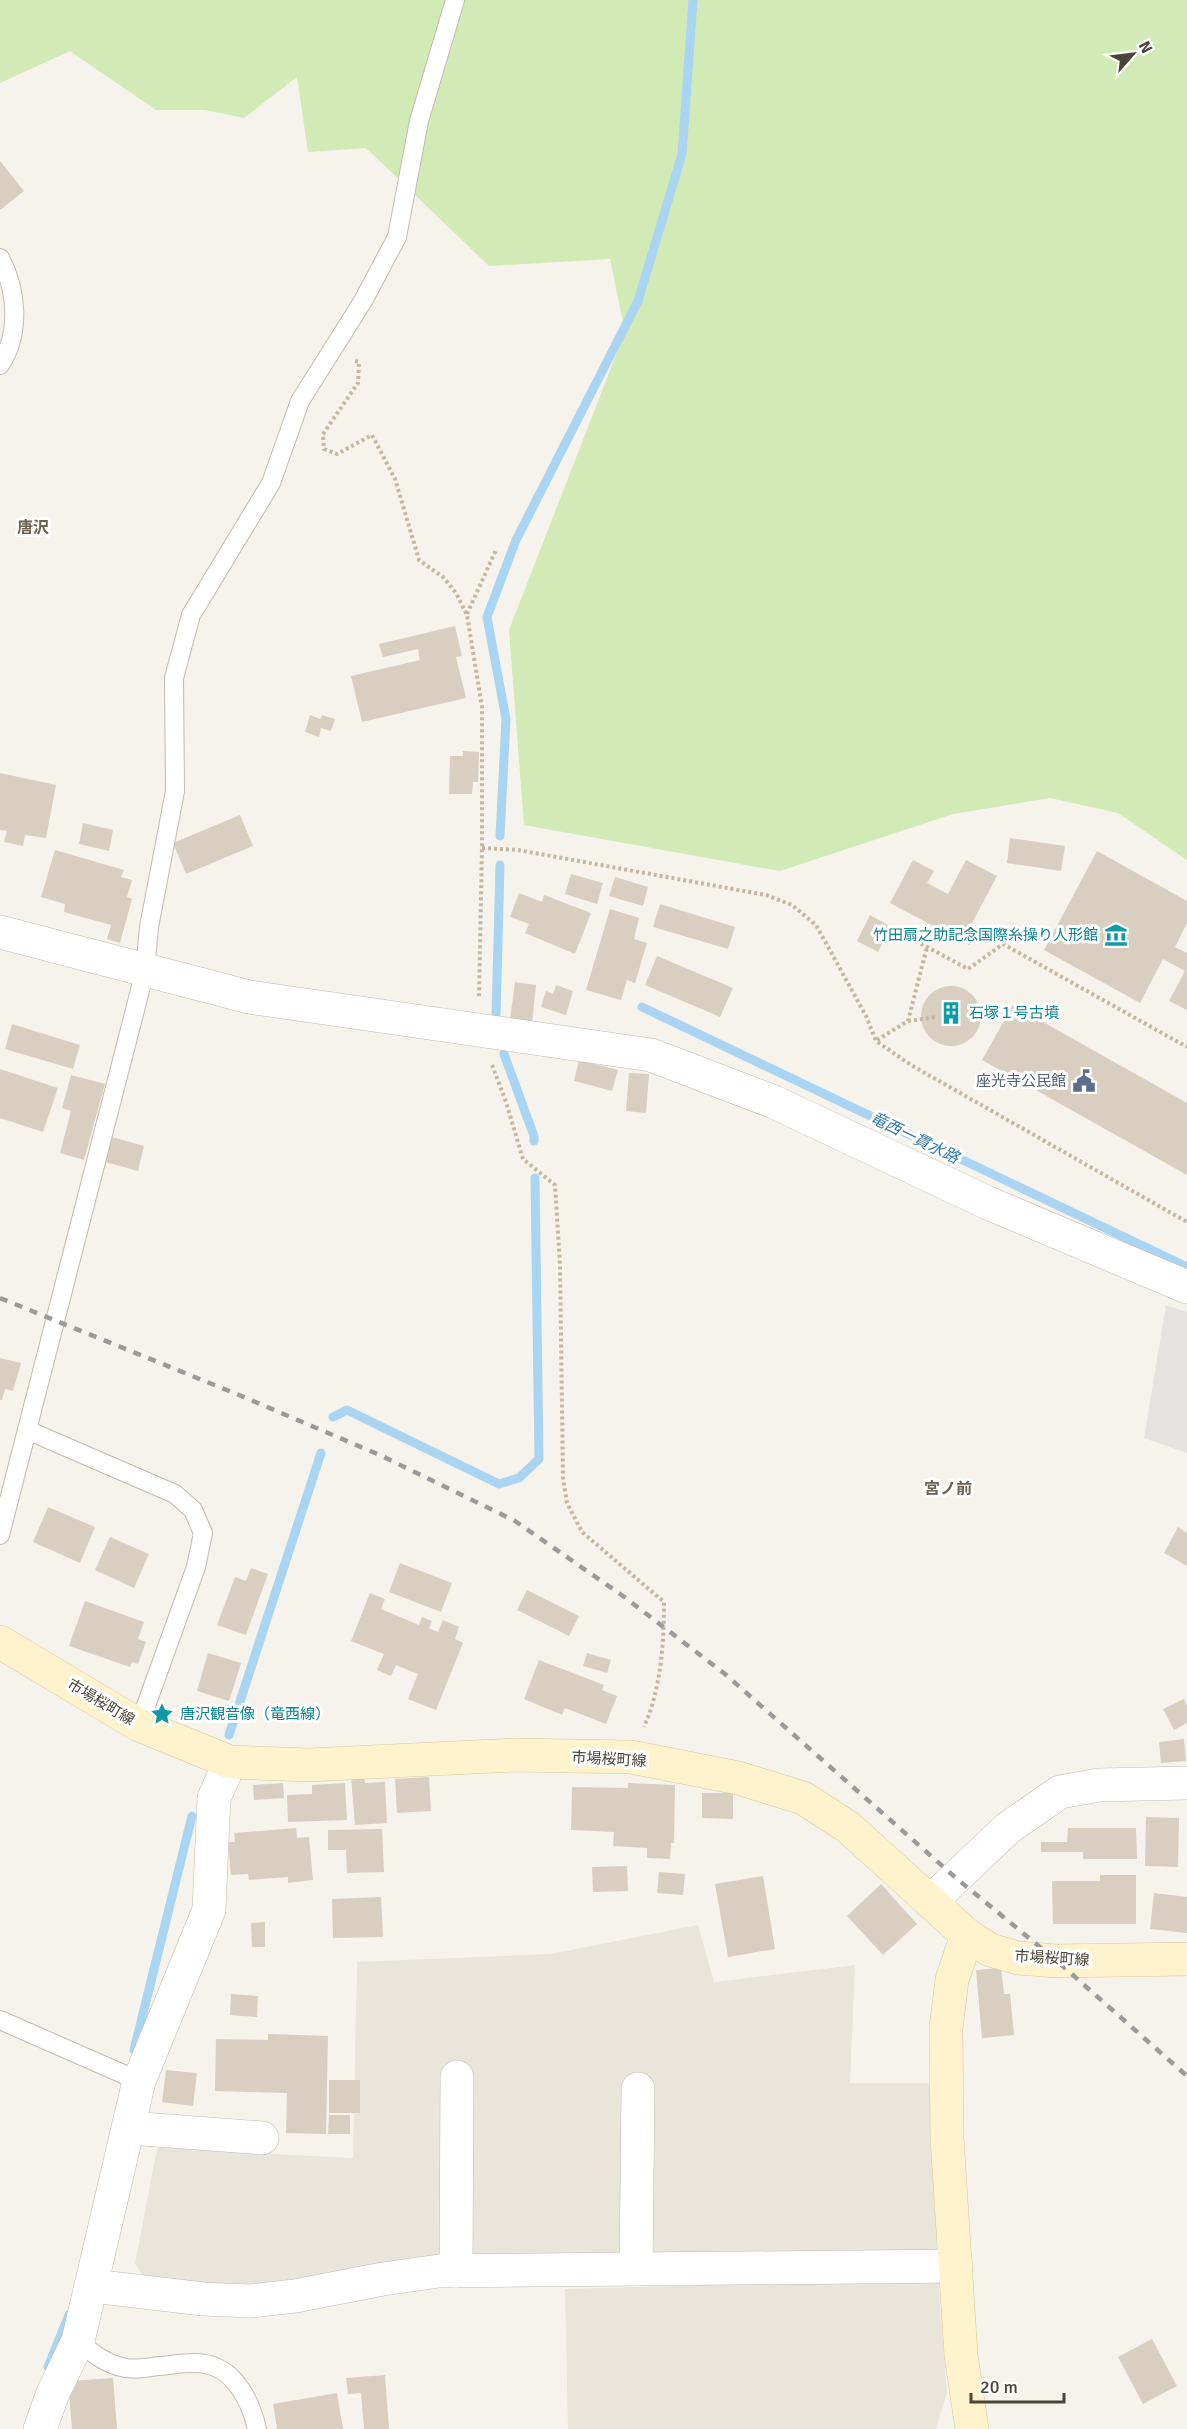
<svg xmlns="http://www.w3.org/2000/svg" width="1187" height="2429" viewBox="0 0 1187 2429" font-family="Signika,'Noto Sans JP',sans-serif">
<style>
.residential{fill:#eae5da}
.green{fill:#d2eab5}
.parking{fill:#e5e3e0}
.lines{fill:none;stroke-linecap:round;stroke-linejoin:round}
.stream{stroke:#a9d4f2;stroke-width:9}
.building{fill:#d8cfc1}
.lane-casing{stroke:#c2bbae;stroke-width:20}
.street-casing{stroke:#c2bbae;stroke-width:34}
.secondary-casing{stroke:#d6c79b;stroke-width:34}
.path{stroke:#c4b79f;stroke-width:4;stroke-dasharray:3 3;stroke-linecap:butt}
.lane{stroke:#fff;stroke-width:18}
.street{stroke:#fff;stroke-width:33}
.secondary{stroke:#fff3cd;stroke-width:33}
.rail{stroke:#9a9a9a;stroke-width:4.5;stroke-dasharray:8 8;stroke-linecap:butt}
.labels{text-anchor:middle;stroke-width:6;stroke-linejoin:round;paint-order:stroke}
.culture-label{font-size:15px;fill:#0d838f;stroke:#fff;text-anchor:start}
.service-label{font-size:15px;fill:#4e5e75;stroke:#fff;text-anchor:end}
.street-label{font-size:15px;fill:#4b4439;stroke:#fff}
.neighbourhood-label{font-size:16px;font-weight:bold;fill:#6e6250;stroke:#fff}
.water-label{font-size:16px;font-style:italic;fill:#2e7ab2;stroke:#fff}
</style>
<rect width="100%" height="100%" fill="#f6f3ec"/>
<g class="residential">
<polygon points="698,1925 714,1982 855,1965 850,2083 929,2083 941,2255 289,2287 146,2282 135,2263 157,2149 172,2142 274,2154 353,2158 357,1962 550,1954"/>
<polygon points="938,2278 947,2392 936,2429 568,2429 565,2289"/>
</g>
<polygon class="green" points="0,0 1187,0 1187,860 1118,813 1050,798 953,814 780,871 524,825 509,630 625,332 610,259 489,266 366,148 308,152 297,77 244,118 205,110 156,110 70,51 0,83"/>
<polygon class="parking" points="1166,1305 1187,1312 1187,1453 1144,1438"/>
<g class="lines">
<g class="stream">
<polyline points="500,836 506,719 487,617 516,540 638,301 682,154 693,0"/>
<polyline points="642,1007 1187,1267"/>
<polyline points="496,1016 500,865"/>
<polyline points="504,1054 534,1136 534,1141"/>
<polyline points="333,1417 347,1410 499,1484 519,1478 539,1459 535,1178"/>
<polyline points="229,1735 321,1453"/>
<polyline points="134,2050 192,1816"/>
<polyline points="48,2367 69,2315"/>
</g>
</g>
<g class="building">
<polygon points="0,161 24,191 0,210"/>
<polygon points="455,626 462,656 456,657 466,698 362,722 351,676 420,660 418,649 383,657 379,644"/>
<polygon points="310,715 320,719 322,715 335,719 331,731 321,728 319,737 305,732"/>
<polygon points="463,751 479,752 478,782 473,782 472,794 449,794 450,756 463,756"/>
<polygon points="0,773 56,785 46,838 25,835 23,846 4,842 7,831 0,830"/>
<polygon points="240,815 253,846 186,874 173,843"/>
<polygon points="83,823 113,830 109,851 79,844"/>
<polygon points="1010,838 1065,846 1061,871 1007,863"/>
<polygon points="55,850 124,870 121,877 132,880 127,897 132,899 120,943 107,939 111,925 64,912 65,904 41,897"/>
<polygon points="1097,851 1187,901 1187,923 1175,947 1187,953 1187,1010 1169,1001 1185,971 1163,959 1140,1003 1044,950"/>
<polygon points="913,860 934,871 927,883 948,894 966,860 997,876 971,925 978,929 969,945 890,903"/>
<polygon points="571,874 603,883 597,904 565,894"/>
<polygon points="615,877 648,887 643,906 609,896"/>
<polygon points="519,893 542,902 544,895 591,913 575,954 525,933 529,924 510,917"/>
<polygon points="660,904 735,927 728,949 653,927"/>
<polygon points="610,909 639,918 634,939 647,943 635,983 627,980 621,1000 586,990"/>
<polygon points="870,915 891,927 878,952 857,941"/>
<polygon points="657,956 733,988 720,1017 645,985"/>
<polygon points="515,982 536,985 532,1023 510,1020"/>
<polygon points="556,985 573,991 566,1015 541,1007 546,991 553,994"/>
<circle cx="951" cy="1016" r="30"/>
<polygon points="1013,1005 1187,1103 1187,1175 982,1060"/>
<polygon points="12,1024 80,1045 73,1069 5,1049"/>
<polygon points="579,1060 618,1070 612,1091 574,1081"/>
<polygon points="0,1069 58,1088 43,1132 0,1118"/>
<polygon points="629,1073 649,1074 646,1113 626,1111"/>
<polygon points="71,1075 105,1084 84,1160 60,1153 71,1111 62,1108"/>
<polygon points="112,1137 144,1146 138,1171 105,1162"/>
<polygon points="0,1358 21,1363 13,1391 5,1389 2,1400 0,1400"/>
<polygon points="48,1507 95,1527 80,1563 33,1542"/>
<polygon points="1178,1527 1187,1533 1187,1566 1164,1553"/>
<polygon points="110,1537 149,1554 134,1588 95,1570"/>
<polygon points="400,1563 452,1583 441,1612 389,1592"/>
<polygon points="251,1568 268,1574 246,1635 217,1625 235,1577 246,1581"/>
<polygon points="527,1590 579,1616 569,1636 517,1610"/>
<polygon points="370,1593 385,1599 381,1609 419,1625 422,1617 432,1621 429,1628 438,1632 443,1620 459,1627 455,1639 463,1643 436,1710 408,1699 418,1674 396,1665 391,1676 377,1670 384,1654 351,1641"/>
<polygon points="85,1601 144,1622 138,1639 146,1642 138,1664 132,1662 130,1667 69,1646"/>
<polygon points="208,1653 241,1663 229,1701 197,1691"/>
<polygon points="587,1653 611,1660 607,1673 583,1666"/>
<polygon points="539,1660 604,1685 602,1690 617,1696 606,1724 565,1708 562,1715 524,1699"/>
<polygon points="1184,1699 1187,1706 1187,1723 1174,1730 1163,1709"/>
<polygon points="1184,1739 1186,1761 1161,1763 1159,1742"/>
<polygon points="364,1776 365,1783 385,1782 387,1823 355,1825 351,1777"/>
<polygon points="429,1777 431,1811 397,1813 395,1779"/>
<polygon points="283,1783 284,1798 254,1800 253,1785"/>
<polygon points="345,1783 347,1820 288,1822 287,1795 312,1794 312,1785"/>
<polygon points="628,1783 675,1785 674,1843 671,1843 670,1859 647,1858 647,1848 613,1846 614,1832 571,1830 572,1787 628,1788"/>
<polygon points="702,1793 733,1793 733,1819 702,1818"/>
<polygon points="1146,1817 1179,1818 1178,1867 1145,1866"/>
<polygon points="296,1828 297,1838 309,1837 313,1880 288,1883 288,1877 249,1880 248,1874 231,1875 228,1842 235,1842 234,1833"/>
<polygon points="1068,1828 1136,1828 1137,1859 1083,1859 1083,1852 1041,1852 1041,1842 1067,1842"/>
<polygon points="382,1829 384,1872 347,1873 346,1850 328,1850 328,1830"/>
<polygon points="627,1866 628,1891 593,1892 592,1867"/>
<polygon points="659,1872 685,1874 683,1895 657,1893"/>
<polygon points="1100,1875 1136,1875 1136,1924 1053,1924 1052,1881 1100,1881"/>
<polygon points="763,1876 775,1949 728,1957 715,1884"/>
<polygon points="881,1884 917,1924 883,1955 847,1916"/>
<polygon points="1154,1893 1187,1897 1187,1933 1150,1929"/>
<polygon points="381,1897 383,1937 333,1938 332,1899"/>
<polygon points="265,1922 265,1947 252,1947 251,1923"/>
<polygon points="1001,1968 1004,1994 1010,1994 1014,2035 982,2038 976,1970"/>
<polygon points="231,1994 258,1996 257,2017 230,2015"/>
<polygon points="268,2034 328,2036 326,2134 286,2133 287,2093 215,2091 216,2039 268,2040"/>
<polygon points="166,2070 197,2073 193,2106 162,2102"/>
<rect x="329" y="2080" width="31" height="33"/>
<polygon points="329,2115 350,2115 350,2134 328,2134"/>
<polygon points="1152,2339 1177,2386 1143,2404 1118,2357"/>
<polygon points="385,2375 389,2429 364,2429 361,2393 348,2394 346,2378"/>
<polygon points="113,2378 117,2429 72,2429 68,2381"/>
<polygon points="337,2393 343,2429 277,2429 273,2404"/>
</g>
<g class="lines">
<g class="lane-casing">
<g id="lane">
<path d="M0 258C17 290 21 333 0 365"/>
<polyline points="27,1430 175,1494 193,1510 203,1533 196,1567 139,1725"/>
<polyline points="0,1535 145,971 149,927 175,791 174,678 191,615 271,483 300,401 363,301 397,237 419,121 455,0"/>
<polyline points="0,2020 139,2081"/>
<path d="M78 2341C92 2353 107 2365 126 2368 136 2370 149 2367 159 2366 174 2365 190 2361 205 2364 235 2369 251 2402 257 2429"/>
</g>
</g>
<g class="street-casing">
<g id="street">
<polyline points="0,932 249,997 651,1055 774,1102 988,1203 1187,1287"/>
<polyline points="931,1901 1008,1828 1060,1792 1099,1785 1187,1783"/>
<polyline points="129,2128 262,2138"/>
<polyline points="636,2269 638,2089"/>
<polyline points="456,2271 457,2077"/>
<polyline points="93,2286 203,2299 250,2301 295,2296 383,2279 439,2271 956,2266"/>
<polyline points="40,2429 53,2393 78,2341 139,2081 209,1910 214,1798 230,1762"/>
</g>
</g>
<g class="secondary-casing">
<g id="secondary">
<polyline points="0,1642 139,1725 230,1762 309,1765 514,1755 631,1757 738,1778 803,1798 848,1827 967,1935 990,1950 1018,1958 1057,1961 1187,1959"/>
<polyline points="967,1935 952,1980 946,2028 947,2138 961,2355 972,2429"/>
</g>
</g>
<g class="path">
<polyline points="355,361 359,362 358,383 323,434 324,449 337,454 372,435 395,479 419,560 443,577 456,593 467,615 482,707 482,848 479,997"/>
<polyline points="467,614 496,550"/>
<polyline points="482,848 518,850 766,895 792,905 816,925 866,1016 876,1041 911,1065 1187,1222"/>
<polyline points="905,935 968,969 1003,944 1187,1047"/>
<polyline points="908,1021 936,1017"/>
<polyline points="877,1040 908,1021 927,947"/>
<path d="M492 1065 505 1099 523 1159 555 1185 560 1265 563 1478 567 1503 582 1532 664 1602C664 1644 661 1688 644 1727"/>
</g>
<use href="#lane" class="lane"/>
<use href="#street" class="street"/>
<use href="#secondary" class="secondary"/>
<polyline class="rail" points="0,1298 239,1395 382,1456 515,1521 623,1596 725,1674 956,1878 1057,1961 1187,2076"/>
</g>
<defs>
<g id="museum-bare" transform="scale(1.8)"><path d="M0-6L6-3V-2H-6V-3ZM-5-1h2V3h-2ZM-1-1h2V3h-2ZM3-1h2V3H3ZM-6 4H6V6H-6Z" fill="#0f9aa8" stroke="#fff" stroke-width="2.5" paint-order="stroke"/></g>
<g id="building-bare" transform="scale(1.8)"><path d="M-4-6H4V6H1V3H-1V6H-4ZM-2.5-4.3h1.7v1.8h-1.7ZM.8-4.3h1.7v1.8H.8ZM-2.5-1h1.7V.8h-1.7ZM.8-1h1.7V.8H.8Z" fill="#0f9aa8" stroke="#fff" stroke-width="2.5" paint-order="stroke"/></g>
<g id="civic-bare" transform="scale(1.8)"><path d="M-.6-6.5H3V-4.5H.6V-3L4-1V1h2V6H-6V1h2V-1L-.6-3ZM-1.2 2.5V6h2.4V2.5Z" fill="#5c6f8a" stroke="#fff" stroke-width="2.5" paint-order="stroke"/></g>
<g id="sight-bare" transform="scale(1.8)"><path d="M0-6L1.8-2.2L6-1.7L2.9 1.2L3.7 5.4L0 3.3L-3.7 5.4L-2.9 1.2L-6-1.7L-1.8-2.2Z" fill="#0f9aa8" stroke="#fff" stroke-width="2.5" paint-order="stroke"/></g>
</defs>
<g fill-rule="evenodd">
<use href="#museum-bare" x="1116" y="935"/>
<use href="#building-bare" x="951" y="1013"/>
<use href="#civic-bare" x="1084" y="1081"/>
<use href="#sight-bare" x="162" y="1714"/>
</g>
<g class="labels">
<g class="culture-label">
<text x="1098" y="940" text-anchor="end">竹田扇之助記念国際糸操り人形館</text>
<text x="969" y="1018">石塚１号古墳</text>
<text x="180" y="1719">唐沢観音像（竜西線）</text>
</g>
<g class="service-label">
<text x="1066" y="1086">座光寺公民館</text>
</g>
<g class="street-label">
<text transform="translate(101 1702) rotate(31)" y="5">市場桜町線</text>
<text transform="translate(609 1759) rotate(3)" y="5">市場桜町線</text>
<text transform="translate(1052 1958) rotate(3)" y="5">市場桜町線</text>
</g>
<g class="neighbourhood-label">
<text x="33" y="533">唐沢</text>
<text x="948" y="1494">宮ノ前</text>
</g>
<g class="water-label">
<text transform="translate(915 1137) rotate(26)" y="6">竜西一貫水路</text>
</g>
</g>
<g transform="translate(1133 54) rotate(62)" stroke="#ffffff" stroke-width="4.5" paint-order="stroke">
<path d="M0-4.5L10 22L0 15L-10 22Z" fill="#4b4439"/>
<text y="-9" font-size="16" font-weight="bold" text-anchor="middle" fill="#4b4439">N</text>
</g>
<path d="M971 2393v9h93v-9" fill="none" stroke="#4b4439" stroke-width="3"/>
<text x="980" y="2393" font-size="18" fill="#4b4439" stroke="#ffffff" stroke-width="4.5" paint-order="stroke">20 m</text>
</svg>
